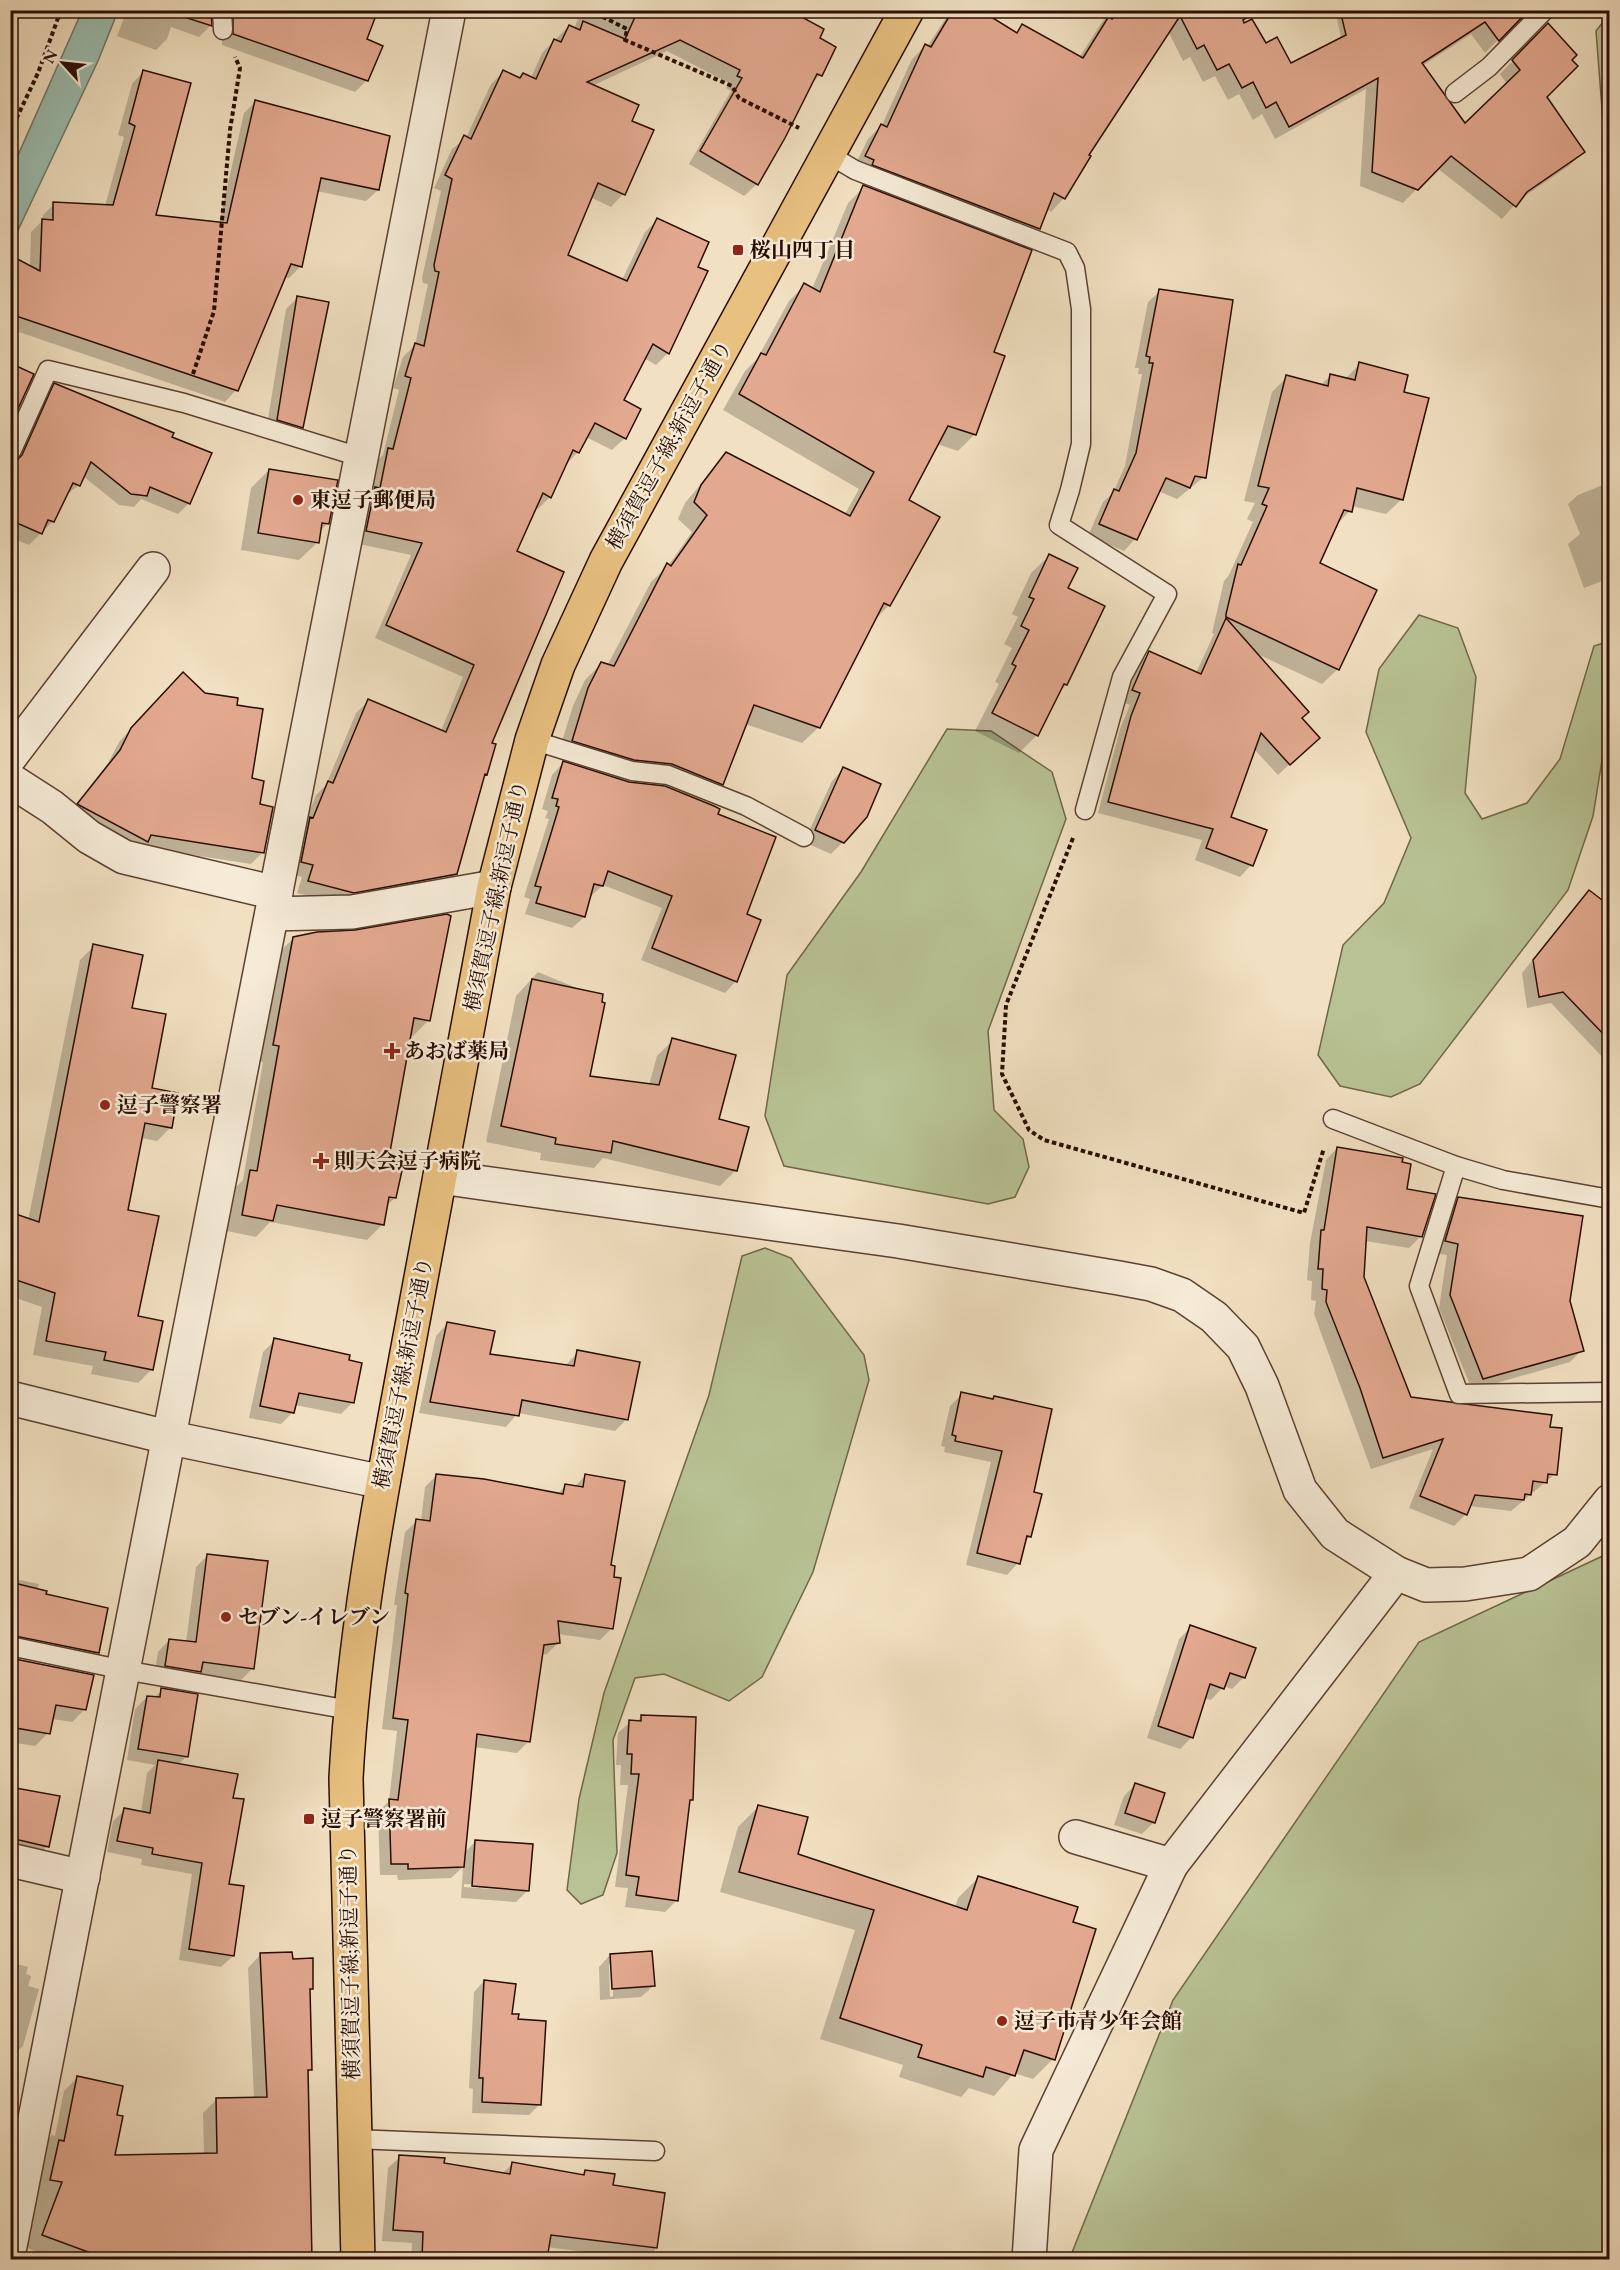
<svg xmlns="http://www.w3.org/2000/svg" width="1620" height="2270" viewBox="0 0 1620 2270" font-family="'EB Garamond','Noto Serif JP',serif">
<style>
.green{fill:#b8c294;stroke:#70674a;stroke-width:1.5}
.water{fill:#9bbdb0;stroke:#6d766a;stroke-width:1.5}
.shadow{fill:#0003;fill-rule:evenodd}
.building{fill:#e3a990;stroke:#290c01;stroke-width:1.5}
.lines{fill:none;stroke-linecap:round;stroke-linejoin:round}
.service-casing{stroke:#5b4131;stroke-width:21}
.minor-casing{stroke:#5b4131;stroke-width:36}
.tertiary-casing{stroke:#5b4131;stroke-width:36}
.primary-casing{stroke:#290c01;stroke-width:36}
.path{stroke:#290c01;stroke-width:4;stroke-dasharray:4.5 3;stroke-linecap:butt}
.service{stroke:#f6ebd7;stroke-width:18}
.minor{stroke:#f6ebd7;stroke-width:33}
.tertiary{stroke:#f6ebd7;stroke-width:33}
.primary{stroke:#e8c080;stroke-width:33}
.poi-dot{fill:#8f2418;stroke:#f6ebd7;stroke-width:2}
.labels{text-anchor:middle;stroke-width:5;stroke-linejoin:round;paint-order:stroke}
.poi-label{font-size:21px;font-weight:bold;fill:#290c01;stroke:#f6ebd7;text-anchor:start}
.street-label{font-size:21px;fill:#290c01;stroke:#f6ebd7}
</style>
<rect width="100%" height="100%" fill="#f1e0c1"/>
<filter id="stains"><feTurbulence type="fractalNoise" baseFrequency=".00333" numOctaves="4"/><feColorMatrix values="0 0 0 0 .2 0 0 0 0 .09 0 0 0 0 .02 0 0 0 .5 -.17"/></filter>
<radialGradient id="worn" r=".72"><stop offset=".6" stop-color="#630" stop-opacity="0"/><stop offset="1" stop-color="#630" stop-opacity=".3"/></radialGradient>
<g class="green">
<polygon points="1607,17 1610,20 1609,176 1607,174 1596,31"/>
<polygon points="1419,615 1458,628 1476,677 1465,793 1482,819 1527,803 1560,759 1594,646 1609,641 1609,717 1593,816 1568,890 1420,1084 1391,1097 1340,1086 1318,1055 1343,945 1384,903 1411,838 1366,732 1379,669"/>
<polygon points="947,729 991,731 1052,772 1066,819 988,1031 994,1110 1023,1139 1029,1167 1015,1197 988,1204 784,1166 765,1116 787,975 861,872"/>
<polygon points="765,1248 791,1258 864,1355 869,1380 813,1572 762,1677 729,1701 664,1674 635,1678 613,1740 617,1853 603,1895 581,1904 567,1890 579,1799 604,1693 709,1395 742,1256"/>
<polygon points="1609,1553 1609,2259 1069,2260 1173,2000 1419,1642"/>
</g>
<polygon class="water" points="82,11 118,11 98,61 11,245 11,171"/>
<g class="shadow">
<polygon points="127,10 377,10 365,40 367,80 355,92 222,45 222,21 215,11 211,11 210,26 199,37 171,27 167,39 156,50 117,36"/>
<polygon points="581,10 786,10 818,38 820,75 810,85 757,184 744,196 689,164 731,91 726,88 729,83 667,51 592,86 630,122 652,131 623,194 611,207 590,197 566,255 622,280 645,232 657,220 696,268 668,353 656,365 644,358 622,401 625,438 612,450 586,437 578,452 566,464 550,497 538,509 535,508 515,552 486,774 482,778 456,874 443,886 341,904 297,893 302,877 289,874 304,825 316,795 326,785 356,713 368,701 441,731 463,677 375,638 411,555 354,543 376,462 383,455 399,390 393,388 403,357 415,345 428,284 423,283 422,278 441,191 434,188 452,149 466,138 491,84 503,72 518,79 523,75 531,78 542,53 569,26 574,29"/>
<polygon points="951,10 977,10 1015,34 1022,26 1079,58 1104,19 1093,10 1236,10 1244,25 1290,65 1527,10 1485,53 1471,34 1422,66 1465,125 1507,84 1500,74 1548,25 1545,97 1583,152 1570,165 1519,200 1502,219 1437,168 1403,203 1360,186 1366,89 1275,139 1262,114 1253,120 1239,94 1228,100 1215,76 1203,82 1190,57 1183,61 1168,31 1087,155 1089,157 1064,198 1051,212 1046,209 1039,229 1025,242 853,169 868,139 882,125 912,59 925,46 927,47"/>
<polygon points="1335,10 1368,10 1342,42"/>
<polygon points="143,72 154,216 219,223 244,113 255,102 378,190 366,201 316,191 300,267 289,278 284,277 236,390 225,402 10,329 10,270 30,267 31,232 42,221 43,215 54,204 105,206 124,137 118,135 132,84"/>
<polygon points="864,187 992,353 1003,357 974,435 958,451 937,444 907,500 889,605 873,622 819,727 802,743 745,724 721,784 705,800 655,780 557,757 573,706 585,680 601,664 607,666 651,582 668,566 692,532 678,519 685,503 726,454 845,514 859,489 723,410 745,371 757,359 789,301 805,285 812,289 848,203"/>
<polygon points="1160,291 1204,477 1177,499 1158,491 1135,539 1124,551 1088,536 1103,502 1113,493 1125,466 1142,374 1138,374 1139,368 1135,368 1148,302"/>
<polygon points="297,298 302,427 290,439 266,431 286,309"/>
<polygon points="1360,364 1402,393 1402,499 1386,514 1352,506 1350,511 1335,526 1318,564 1338,669 1322,684 1255,653 1300,719 1306,749 1278,775 1254,749 1229,817 1251,865 1240,877 1195,860 1202,840 1098,813 1120,729 1130,705 1122,702 1138,664 1150,653 1196,673 1214,634 1212,633 1224,581 1229,575 1253,522 1247,519 1255,503 1244,501 1272,392 1287,377 1320,386 1331,375 1345,379"/>
<polygon points="55,385 170,438 189,503 178,514 141,499 134,507 119,505 83,476 79,485 65,496 53,521 29,545 10,537 10,462 14,461 43,396"/>
<polygon points="269,470 328,523 319,532 317,543 299,560 241,550 251,488"/>
<polygon points="1610,482 1610,578 1584,588 1568,544 1580,534 1568,504 1578,495"/>
<polygon points="1049,556 1066,589 1066,685 1058,693 1037,735 1019,753 975,731 999,684 995,682 1012,648 1004,644 1018,617 1012,614 1031,573"/>
<polygon points="171,686 204,694 250,779 258,805 263,852 251,864 141,847 67,816 108,763 119,742"/>
<polygon points="563,763 716,815 745,915 736,981 725,993 641,960 662,908 603,885 590,897 584,917 572,928 525,914 530,899 524,897 549,819 545,818 548,811 542,809 552,775"/>
<polygon points="843,769 843,842 831,854 804,842 832,781"/>
<polygon points="1589,892 1610,908 1608,1063 1551,1003 1527,1008 1522,973"/>
<polygon points="355,932 429,1020 413,1036 410,1035 387,1165 395,1198 386,1206 383,1224 367,1240 270,1222 256,1237 227,1231 235,1188 243,1180 263,1062 257,1061 277,954 294,938"/>
<polygon points="94,946 130,1009 150,1089 171,1127 157,1141 141,1138 127,1211 136,1317 152,1369 138,1383 91,1374 93,1366 33,1355 42,1307 10,1296 10,1255 26,1231 80,960"/>
<polygon points="538,972 601,998 588,1077 649,1085 657,1056 673,1040 717,1120 736,1170 720,1186 603,1158 594,1168 540,1160 541,1153 486,1142 516,996"/>
<polygon points="1337,1148 1405,1191 1421,1236 1409,1248 1365,1241 1362,1277 1409,1398 1548,1428 1555,1474 1511,1511 1469,1506 1466,1514 1454,1526 1409,1508 1433,1449 1371,1469 1314,1314 1316,1301 1311,1300 1312,1281 1307,1280 1310,1243 1326,1160"/>
<polygon points="1459,1199 1568,1301 1582,1350 1570,1362 1472,1390 1439,1308 1447,1255 1434,1253 1447,1211"/>
<polygon points="447,1324 488,1355 565,1366 578,1352 627,1419 615,1431 518,1413 506,1427 419,1413 436,1336"/>
<polygon points="275,1340 353,1402 341,1414 295,1405 293,1412 281,1424 249,1418 263,1352"/>
<polygon points="962,1394 1032,1493 1030,1536 1024,1542 1018,1563 1007,1575 966,1565 991,1462 944,1452 945,1447 941,1446 950,1406"/>
<path d="M586 1475 609 1567 611 1629 600 1640 558 1634 559 1642 547 1654 541 1655 529 1741 517 1753 474 1747 464 1853 476 1841 528 1890 516 1902 461 1898 463 1867 451 1878 398 1880 397 1875H380L378 1812 389 1801 397 1731 382 1729 397 1605H394L405 1532 417 1521H421L425 1487 436 1476 557 1495 565 1486 574 1487ZM464 1884 519 1888V1891L464 1887Z"/>
<polygon points="208,1555 253,1668 241,1680 197,1674 154,1677 158,1652 169,1640 186,1642 196,1567"/>
<polygon points="10,1578 39,1584 37,1590 97,1652 85,1665 10,1650"/>
<polygon points="1191,1627 1244,1677 1232,1689 1224,1686 1211,1700 1204,1698 1192,1737 1180,1749 1147,1738 1179,1639"/>
<polygon points="10,1659 85,1709 72,1722 52,1719 48,1733 35,1746 10,1742"/>
<polygon points="162,1690 186,1757 178,1765 232,1799 228,1886 233,1956 221,1967 179,1960 192,1874 141,1865 142,1859 107,1852 113,1821 125,1810 141,1813 147,1773 155,1765 127,1760 135,1709 147,1697 154,1698"/>
<polygon points="642,1716 691,1800 688,1802 677,1900 665,1912 625,1907 628,1888 615,1887 628,1785 620,1785 621,1765 616,1765 618,1733 630,1722 636,1722"/>
<polygon points="1136,1784 1154,1822 1142,1834 1114,1825 1124,1796"/>
<polygon points="10,1788 47,1846 35,1859 10,1853"/>
<polygon points="758,1807 796,1855 955,1908 958,1898 979,1877 1053,2059 1033,2079 1014,2073 994,2096 969,2088 961,2097 899,2077 903,2065 820,2039 855,1930 720,1892 738,1827"/>
<polygon points="261,1954 291,1960 312,1989 309,1992 311,2069 306,2074 310,2260 59,2260 19,2245 38,2148 52,2135 55,2136 64,2091 77,2078 115,2116 114,2157 204,2155 203,2113 216,2100 254,2098 248,1968"/>
<path d="M610 1955 653 1986 641 1997 600 2000 599 1967ZM609 1964H612L613 1996 610 1997Z"/>
<polygon points="10,1962 28,1967 26,1974 31,1976 28,1986 39,1989 23,2046 10,2058"/>
<polygon points="484,1981 510,2015 540,2104 529,2115 472,2113 473,2089 469,2088 474,1992"/>
<polygon points="10,2124 13,2125 10,2138"/>
<polygon points="400,2157 502,2174 513,2163 581,2176 585,2171 612,2187 664,2194 655,2250 645,2260 547,2247 546,2260 411,2260 412,2243 382,2241 388,2168"/>
</g>
<g class="building">
<polygon points="182,10 211,10 212,26 181,16"/>
<polygon points="233,10 378,10 367,39 383,46 368,81 233,34"/>
<polygon points="623,10 789,10 824,29 820,38 836,47 822,76 817,74 785,138 758,185 700,151 742,78 737,76 740,70 680,40 587,82 639,105 632,121 654,130 625,195 598,183 568,255 627,281 657,218 709,242 698,267 708,271 669,354 653,344 624,400 641,409 626,439 595,423 579,453 573,450 551,498 543,493 517,551 564,572 492,743 496,744 487,775 485,774 457,874 354,893 308,881 313,865 301,862 310,817 313,818 328,781 333,783 368,699 446,732 474,665 386,625 422,543 366,531 375,487 380,488 388,448 393,449 411,378 405,376 415,343 424,346 439,272 435,271 434,265 452,179 445,175 464,135 471,139 503,70 520,78 523,73 536,79 554,39 561,42 569,25 580,30 583,21 625,39 635,17"/>
<polygon points="953,10 980,10 1017,33 1022,24 1083,58 1109,16 1112,19 1119,10 1259,10 1243,20 1244,23 1252,19 1266,43 1277,37 1291,63 1346,35 1340,10 1529,10 1499,41 1485,22 1422,63 1465,123 1520,70 1512,60 1548,23 1577,55 1572,60 1578,66 1547,97 1585,152 1527,192 1516,207 1451,156 1418,190 1372,172 1378,78 1289,127 1276,102 1266,108 1253,82 1242,88 1229,64 1217,70 1204,45 1197,49 1180,16 1089,155 1091,156 1065,199 1054,193 1040,229 872,165 874,160 865,156 881,124 887,127 925,44 931,47"/>
<polygon points="143,70 191,83 156,215 227,223 255,100 390,136 379,190 321,178 302,267 291,264 238,391 10,314 10,255 40,271 42,219 53,220 53,202 113,205 135,126 129,123"/>
<polygon points="863,185 1032,250 994,352 1005,356 976,435 948,426 909,500 940,517 890,606 884,603 820,728 754,705 723,785 672,764 634,760 572,741 588,688 601,662 614,666 667,563 671,566 707,515 694,502 701,485 726,452 850,516 874,472 739,394 761,353 766,355 804,283 820,292"/>
<polygon points="1159,289 1233,300 1206,478 1195,476 1190,488 1166,478 1137,540 1099,524 1114,489 1119,491 1136,453 1153,363 1149,363 1150,357 1146,356"/>
<polygon points="297,296 329,302 303,428 277,420"/>
<polygon points="1359,362 1408,375 1404,392 1429,398 1403,500 1357,488 1352,512 1344,510 1320,563 1377,590 1339,670 1226,617 1226,614 1238,564 1241,565 1267,506 1262,504 1269,488 1258,486 1286,375 1328,386 1330,374 1355,380"/>
<polygon points="10,363 34,374 10,426"/>
<polygon points="54,383 174,433 172,437 212,453 190,504 150,487 147,496 131,494 91,462 80,486 73,483 54,522 48,520 42,534 10,520 10,461 18,459 22,455"/>
<polygon points="269,469 338,480 329,524 322,523 319,543 258,533"/>
<polygon points="1049,554 1078,568 1068,588 1105,606 1067,685 1064,684 1038,736 992,713 1016,666 1012,664 1029,630 1021,626 1034,599 1029,597"/>
<polygon points="1226,618 1309,712 1302,718 1320,738 1290,765 1261,733 1231,817 1267,830 1253,866 1206,848 1213,829 1108,802 1131,716 1140,693 1132,690 1149,651 1201,674"/>
<polygon points="183,672 205,693 238,698 237,705 263,709 252,778 264,781 260,804 273,807 264,853 151,835 148,842 77,804 120,750 131,728"/>
<polygon points="563,761 629,782 665,786 714,806 720,809 718,814 776,837 747,914 761,920 737,982 652,948 672,896 608,871 603,886 594,884 585,917 536,903 541,887 535,886 559,807 556,806 558,799 552,798"/>
<polygon points="843,767 881,784 867,817 844,843 815,830"/>
<polygon points="1589,890 1610,906 1610,1041 1563,992 1539,997 1533,960"/>
<polygon points="447,914 451,916 430,1021 414,1018 388,1163 403,1166 396,1198 389,1197 384,1225 277,1205 273,1221 242,1215 250,1170 257,1171 279,1046 273,1045 293,937 317,932 355,930"/>
<polygon points="93,944 143,955 132,1008 166,1014 152,1088 178,1093 172,1128 145,1123 128,1210 159,1216 138,1316 163,1321 153,1370 104,1360 106,1352 46,1341 55,1293 10,1278 10,1212 39,1222"/>
<polygon points="532,979 603,994 602,1002 605,1003 590,1076 659,1085 672,1038 736,1055 719,1119 749,1127 737,1171 613,1141 611,1153 555,1144 556,1138 501,1126"/>
<polygon points="1337,1147 1403,1158 1402,1162 1411,1164 1407,1189 1436,1194 1422,1237 1367,1227 1364,1277 1411,1397 1552,1415 1550,1427 1562,1428 1557,1475 1548,1474 1547,1483 1533,1481 1531,1495 1525,1494 1524,1500 1475,1495 1467,1515 1420,1496 1443,1439 1383,1458 1360,1388 1326,1302 1327,1290 1322,1289 1323,1269 1318,1269 1321,1230 1324,1230"/>
<polygon points="1458,1197 1583,1216 1570,1301 1584,1351 1483,1379 1450,1295 1458,1244 1445,1241"/>
<polygon points="447,1322 495,1331 490,1354 574,1366 577,1350 640,1362 628,1420 522,1400 519,1416 430,1402"/>
<polygon points="274,1338 350,1355 349,1360 362,1363 354,1403 299,1393 294,1413 260,1406"/>
<polygon points="961,1392 993,1399 994,1396 1052,1409 1034,1492 1042,1494 1031,1537 1027,1536 1020,1564 977,1553 1002,1451 955,1441 956,1436 952,1435"/>
<polygon points="436,1474 484,1479 563,1494 565,1484 583,1487 585,1474 625,1481 611,1565 615,1566 614,1577 621,1578 613,1629 558,1621 560,1643 544,1645 530,1742 477,1734 464,1867 408,1869 408,1864 391,1864 389,1799 398,1800 408,1720 393,1718 408,1594 405,1593 416,1519 430,1521"/>
<polygon points="207,1554 268,1561 254,1669 203,1662 201,1672 165,1666 169,1639 196,1642"/>
<polygon points="10,1582 47,1591 46,1594 108,1608 99,1653 10,1635"/>
<polygon points="1190,1625 1256,1648 1245,1678 1230,1673 1224,1689 1210,1684 1193,1738 1158,1726"/>
<polygon points="10,1658 94,1675 86,1710 56,1705 50,1734 10,1727"/>
<polygon points="161,1688 198,1694 188,1757 138,1749 147,1696 160,1697"/>
<polygon points="641,1715 696,1717 693,1800 690,1800 678,1901 636,1895 639,1877 626,1875 639,1774 631,1774 632,1754 627,1754 629,1720 641,1721"/>
<polygon points="158,1760 238,1774 233,1798 244,1799 229,1884 244,1886 234,1956 189,1949 202,1863 152,1854 153,1848 117,1841 124,1808 150,1813"/>
<polygon points="1135,1783 1165,1793 1155,1823 1125,1813"/>
<polygon points="10,1787 60,1796 49,1847 10,1838"/>
<polygon points="758,1805 808,1817 798,1854 967,1910 978,1876 1078,1907 1073,1922 1096,1929 1055,2060 1024,2050 1015,2076 986,2067 983,2077 918,2057 922,2045 840,2018 874,1910 739,1872"/>
<polygon points="475,1840 533,1844 529,1891 472,1886"/>
<polygon points="652,1951 655,1986 612,1989 610,1954"/>
<polygon points="292,1952 293,1959 313,1958 313,1989 310,1989 312,2070 308,2070 312,2259 107,2259 42,2235 62,2182 50,2180 59,2140 64,2141 77,2076 123,2086 117,2115 123,2116 115,2155 217,2153 216,2098 267,2097 260,1953"/>
<polygon points="484,1980 516,1984 512,2014 519,2014 518,2019 546,2021 541,2105 482,2102 483,2078 479,2078"/>
<polygon points="399,2155 445,2158 444,2163 510,2174 512,2162 584,2175 585,2170 615,2174 613,2185 665,2193 657,2248 551,2235 547,2259 422,2259 423,2232 393,2230"/>
</g>
<g class="lines">
<g class="service-casing">
<g id="service">
<polyline points="222,10 223,30"/>
<polyline points="1455,93 1489,67 1545,10"/>
<polyline points="828,154 855,170 1067,252 1075,268 1081,309 1081,444 1070,490 1059,525 1167,594 1122,677 1085,810"/>
<polyline points="12,450 48,370 184,403 360,457"/>
<polyline points="532,740 632,771 668,775 746,806 804,837"/>
<polyline points="1333,1119 1456,1166 1503,1180 1610,1199"/>
<polyline points="1456,1166 1419,1286 1459,1394 1610,1392"/>
<polyline points="10,1646 124,1670 350,1710"/>
<polyline points="354,2139 655,2151"/>
</g>
</g>
<g class="minor-casing">
<g id="minor">
<polyline points="10,757 153,569"/>
<polyline points="10,780 52,807 89,837 124,857 276,893"/>
<polyline points="272,914 352,912 494,887"/>
<polyline points="1076,1837 1171,1865 1396,1573"/>
<polyline points="10,1860 83,1877"/>
<polyline points="1029,2260 1036,2150 1171,1865"/>
</g>
</g>
<g class="tertiary-casing">
<g id="tertiary">
<polyline points="440,1177 898,1241 1119,1278 1151,1284 1182,1295 1214,1317 1243,1347 1262,1386 1300,1490 1335,1534 1396,1573 1426,1585 1465,1584 1529,1574 1577,1542 1610,1501"/>
<polyline points="10,1398 171,1438 383,1482"/>
<polyline points="10,2246 449,10"/>
</g>
</g>
<g class="primary-casing">
<path id="primary" d="M358 2260 346 1778C354 1630 382 1487 409 1342 437 1191 465 1039 494 887L532 740 558 665 606 561 907 10"/>
</g>
<g class="path">
<polyline points="589,10 627,29 625,40 732,86 739,98 799,128"/>
<polyline points="10,132 38,73 61,10"/>
<polyline points="193,374 214,311 230,130 240,68 235,57"/>
<polyline points="1073,838 1006,1005 1002,1074 1029,1130 1044,1140 1304,1213 1324,1148"/>
</g>
<use href="#service" class="service"/>
<use href="#minor" class="minor"/>
<use href="#tertiary" class="tertiary"/>
<use href="#primary" class="primary"/>
</g>
<g class="poi-dot">
<rect x="732" y="244" width="12" height="12" rx="3"/>
<circle cx="298" cy="500" r="6"/>
<path d="M389 1042h6v6h6v6h-6v6h-6v-6h-6v-6h6z"/>
<circle cx="105" cy="1105" r="6"/>
<path d="M318 1152h6v6h6v6h-6v6h-6v-6h-6v-6h6z"/>
<circle cx="226" cy="1617" r="6"/>
<rect x="303" y="1813" width="12" height="12" rx="3"/>
<circle cx="1002" cy="2021" r="6"/>
</g>
<g class="labels">
<g class="poi-label">
<text x="750" y="257">桜山四丁目</text>
<text x="310" y="507">東逗子郵便局</text>
<text x="404" y="1058">あおば薬局</text>
<text x="117" y="1112">逗子警察署</text>
<text x="334" y="1168">則天会逗子病院</text>
<text x="238" y="1624">セブン-イレブン</text>
<text x="321" y="1826">逗子警察署前</text>
<text x="1014" y="2028">逗子市青少年会館</text>
</g>
<g class="street-label">
<text transform="translate(669 445) rotate(-61)" y="7">横須賀逗子線;新逗子通り</text>
<text transform="translate(496 896) rotate(-78)" y="7">横須賀逗子線;新逗子通り</text>
<text transform="translate(403 1373) rotate(-79)" y="7">横須賀逗子線;新逗子通り</text>
<text transform="translate(350 1962) rotate(-91)" y="7">横須賀逗子線;新逗子通り</text>
</g>
</g>
<rect width="1620" height="2270" fill="none" stroke="#f1e0c1" stroke-width="36"/>
<rect x="12" y="12" width="1596" height="2246" fill="none" stroke="#290c01" stroke-width="3"/>
<rect x="18" y="18" width="1584" height="2234" fill="none" stroke="#290c01" stroke-width="1.5"/>
<g transform="translate(63 63) rotate(297)" stroke="#f6ebd7" stroke-width="4.5" paint-order="stroke">
<path d="M0-4.5L10 22L0 15L-10 22Z" fill="#290c01"/>
<text y="-9" font-size="16" font-weight="bold" text-anchor="middle" fill="#290c01">N</text>
</g>
<rect width="100%" height="100%" filter="url(#stains)"/>
<rect width="100%" height="100%" fill="url(#worn)"/>
</svg>
